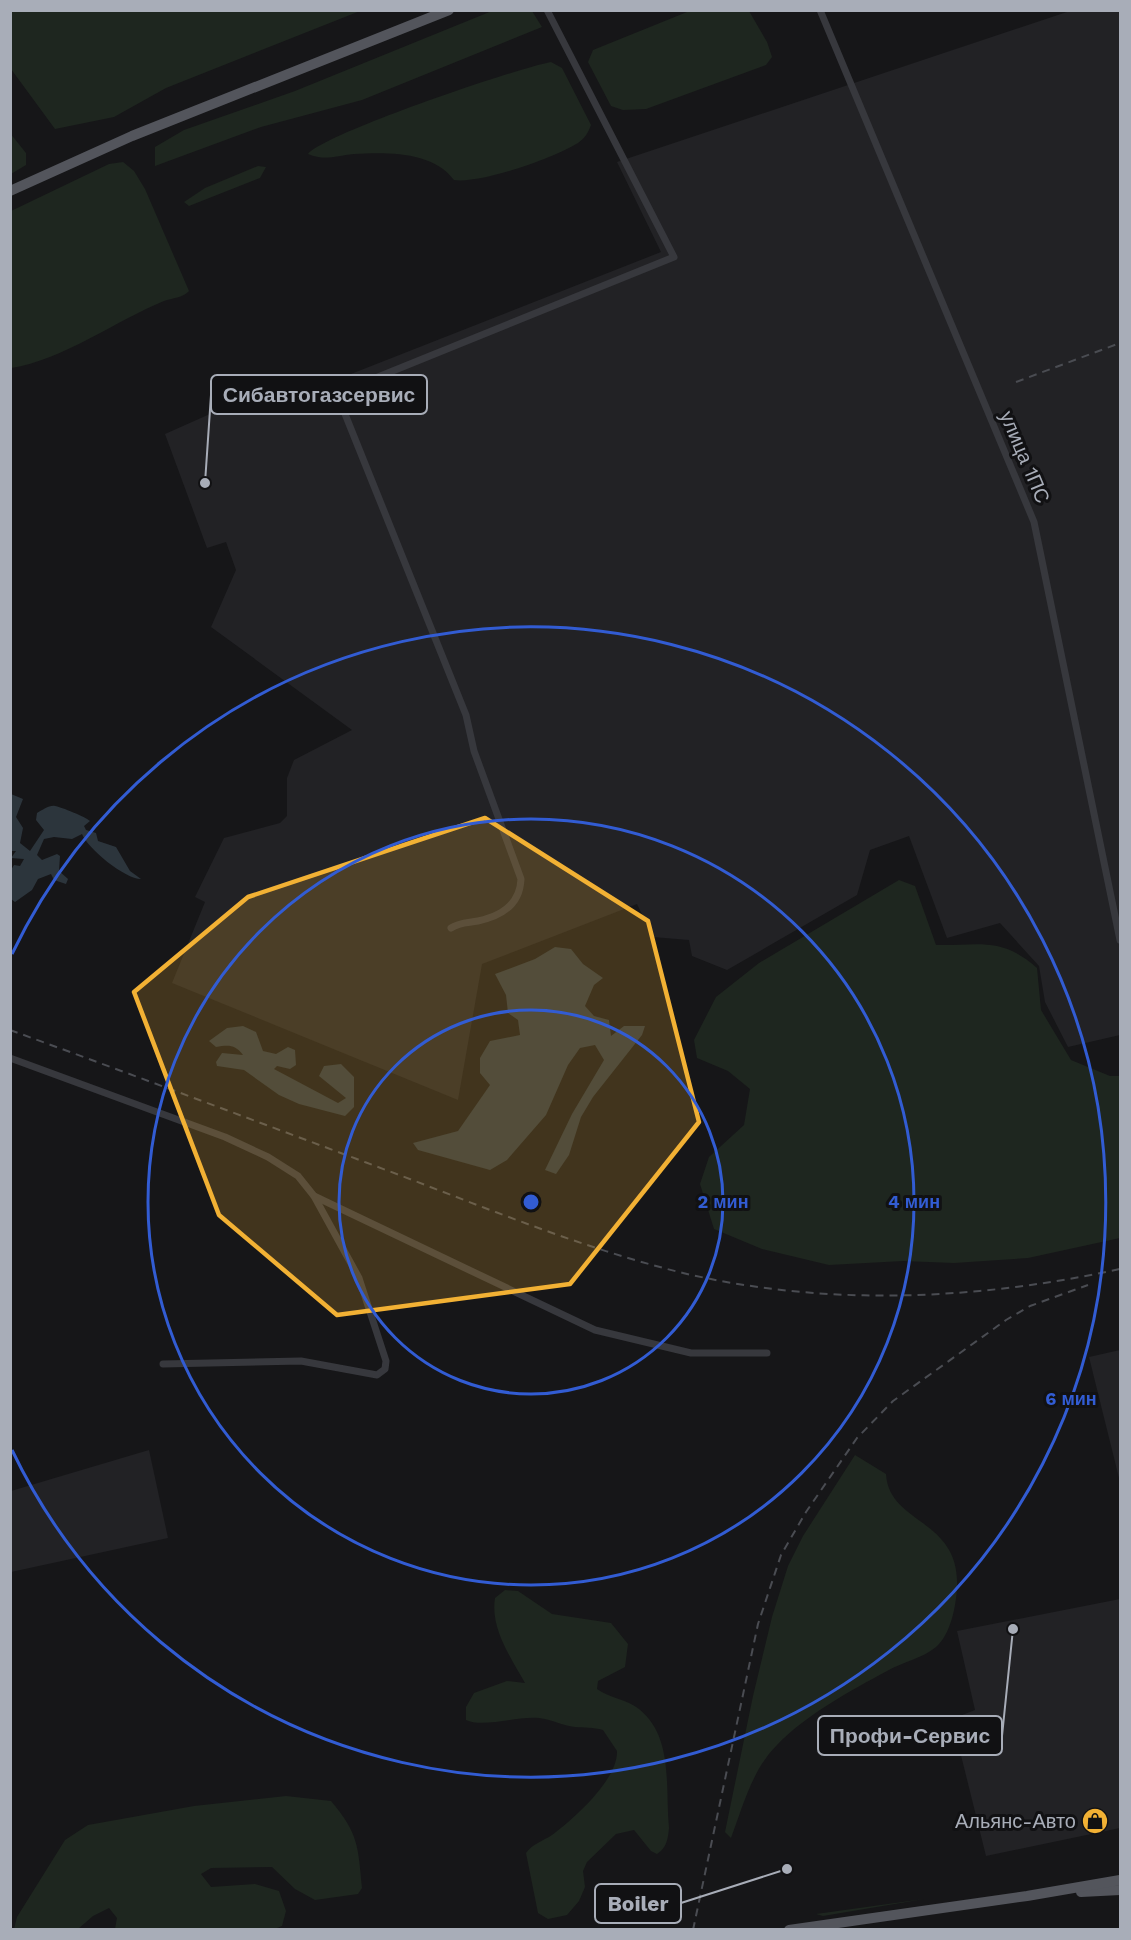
<svg xmlns="http://www.w3.org/2000/svg" width="1131" height="1940" viewBox="0 0 1131 1940" font-family="'Work Sans',sans-serif">
<style>
.built{fill:#222225}
.green{fill:#1e261f}
.water{fill:#2c353c}
.lines{fill:none;stroke-linecap:round;stroke-linejoin:round}
.minor{stroke:#37383d;stroke-width:7}
.primary{stroke:#53555c;stroke-width:10}
.rail{stroke:#4a4c52;stroke-width:2;stroke-dasharray:8 6;stroke-linecap:butt}
.marked{fill:#f2b134;fill-opacity:0.2;stroke:#f2b134;stroke-width:4.5;stroke-linejoin:round}
.ring{fill:none;stroke:#325cd3;stroke-width:3}
.labels{text-anchor:middle;stroke-width:6;stroke-linejoin:round;paint-order:stroke}
.street-label{font-size:20px;fill:#a8adb8;stroke:#111113}
.poi-label{font-size:20px;fill:#a8adb8;stroke:#111113;text-anchor:end}
.centre{fill:#325cd3;stroke:#111113;stroke-width:3}
.ring-label{font-size:18px;text-anchor:middle;font-weight:bold;fill:#325cd3;stroke:#111113;stroke-width:6;stroke-linejoin:round;paint-order:stroke}
.leader{fill:none;stroke:#a8adb8;stroke-width:2}
.callout-dot{fill:#a8adb8;stroke:#111113;stroke-width:2}
.callout{fill:#111113;stroke:#a8adb8;stroke-width:2}
.callout-label{font-size:21px;text-anchor:middle;font-weight:bold;fill:#a8adb8}
</style>
<rect width="100%" height="100%" fill="#161618"/>
<g class="built">
<polygon points="1070,11 1120,11 1120,1035 1068,1047 1045,1002 1039,966 1000,923 947,938 909,836 870,850 857,895 727,970 692,956 689,940 653,937 637,904 482,964 458,1100 172,983 205,902 195,897 224,838 280,823 287,816 287,778 294,760 352,730 211,627 236,570 226,542 207,548 165,434 291,378 300,394 661,252 617,162"/>
<polygon points="1120,1350 1120,1482 1089,1357"/>
<polygon points="149,1450 168,1538 11,1572 11,1491"/>
<polygon points="1120,1599 1120,1828 986,1856 952,1719 975,1710 957,1631"/>
</g>
<g class="green">
<polygon points="11,10 360,10 360,11 166,88 114,117 55,129 11,69"/>
<polygon points="692,10 749,11 767,42 772,57 766,65 646,109 623,110 611,106 588,62 593,50"/>
<polygon points="492,11 532,11 542,27 362,100 261,127 155,166 155,147 184,130 295,91"/>
<path d="M551 62 562 68 591 125C588 133 585 138 578 143 554 158 481 184 454 180 433 151 386 152 354 154 335 156 325 161 308 154 326 133 515 69 551 62Z"/>
<polygon points="10,133 26,153 26,165 11,174"/>
<path d="M123 162 134 171 145 189 189 291C183 298 172 298 164 301 115 321 63 360 11 368V211L109 164Z"/>
<polygon points="258,166 266,167 260,178 189,206 184,202 205,188"/>
<path d="M899 880 915 886 936 945C979 946 1001 936 1037 968L1041 1010 1071 1060 1110 1076H1120V1238L1028 1258 954 1263 903 1261 829 1265 762 1249 714 1229 700 1184 709 1157 744 1125 750 1089 728 1071 697 1058 694 1040 716 997 759 963Z"/>
<path d="M855 1455 886 1474C889 1525 960 1518 957 1587 956 1606 951 1634 936 1647 923 1658 903 1662 887 1671 850 1691 807 1714 777 1745 752 1770 743 1806 731 1838L725 1832 753 1696 772 1617 788 1566 803 1536Z"/>
<path d="M505 1590 518 1591 552 1614 611 1623 628 1644 625 1667 598 1681 597 1689C609 1698 627 1699 639 1709 674 1737 665 1788 669 1828 668 1838 667 1848 657 1854L651 1851 634 1830 616 1834 587 1862 583 1871 585 1887 579 1901 567 1915 548 1919 538 1913 526 1853C532 1844 543 1841 552 1835 575 1818 618 1779 617 1751L603 1730C593 1727 584 1728 575 1727 563 1726 551 1719 539 1718 516 1716 483 1728 466 1720V1707L474 1693 507 1681 525 1683C511 1658 490 1628 495 1598Z"/>
<path d="M286 1796 331 1801C359 1834 358 1847 362 1888L358 1894 315 1900 295 1889 272 1867 211 1868 201 1874 211 1887 255 1884 279 1891 286 1911 282 1926 272 1930 115 1929 117 1918 109 1908 93 1916 78 1929H14L17 1917 65 1840 88 1825 194 1806Z"/>
<polygon points="924,1899 823,1916 816,1914"/>
</g>
<g class="water">
<path d="M11 794 23 799 16 817 23 828 20 843 30 851 44 830 36 820 37 813C43 810 49 805 55 806 61 807 86 817 90 821L84 826 86 830 96 833 98 841 116 847 130 871 141 879C125 879 88 849 82 834L72 839 54 837 44 839 37 855 42 860 57 854 60 856 59 871 68 879 66 884 54 880 51 874 38 879 32 890 15 902 11 899V870L14 865 20 866 24 859 11 858 16 851H11Z"/>
<polygon points="555,947 571,949 583,964 603,978 594,985 585,1006 594,1016 609,1020 611,1036 624,1026 645,1026 642,1035 593,1097 581,1117 569,1155 556,1174 545,1170 572,1114 604,1060 595,1045 580,1048 568,1065 546,1115 507,1160 490,1170 418,1150 413,1143 458,1131 490,1085 480,1073 480,1058 490,1041 520,1035 518,1020 508,1013 506,995 495,974 535,959"/>
<path d="M243 1026 256 1032 263 1051 276 1054 288 1047 295 1050 296 1065 290 1069 277 1066 274 1069 338 1103 346 1098 319 1076 324 1066 341 1064 354 1077V1107L345 1116 299 1104 279 1095 244 1070 217 1066 216 1062 222 1053 243 1055C235 1044 228 1045 216 1047L209 1041 227 1028Z"/>
</g>
<g class="lines">
<g class="minor">
<polyline points="820,10 1034,522 1120,940"/>
<path d="M451 928C460 922 468 923 478 921 502 916 520 904 521 879L474 751 466 715 343 409C342 393 356 388 368 381L674 257 547 10"/>
<polyline points="10,1058 225,1137 268,1157 298,1176 314,1196 359,1278 386,1361 385,1369 377,1375 301,1361 163,1364"/>
<polyline points="314,1196 595,1330 691,1353 767,1353"/>
</g>
<g class="primary">
<polyline points="10,191 132,136 449,10"/>
<polyline points="1081,1892 1120,1890"/>
<polyline points="789,1930 1027,1896 1120,1880"/>
</g>
<g class="rail">
<polyline points="1016,382 1120,343"/>
<path d="M10 1030C136 1076 261 1123 386 1170 484 1207 581 1248 683 1273 827 1307 977 1300 1120 1269"/>
<polyline points="693,1930 758,1624 781,1555 806,1512 857,1438 893,1401 1006,1320 1030,1306 1088,1285"/>
</g>
</g>
<path class="marked" d="M485 818 648 921 699 1122 570 1284 337 1315 219 1215 134 992 248 897Z"/>
<g class="ring">
<circle cx="531" cy="1202" r="192"/>
<circle cx="531" cy="1202" r="383"/>
<path d="M12 954A575 575 0 1 1 12 1450"/>
</g>
<defs>
<g id="shop-disc" transform="scale(1.35)"><circle r="9.5" fill="#f2b134" stroke="#111113"/><path d="M-5-2.5h2.3a2.7 3.5 0 0 1 5.4 0H5L5.5 6h-11ZM-1.5-2.5h3a1.5 2.3 0 0 0-3 0Z" fill="#111"/></g>
</defs>
<g fill-rule="evenodd">
<use href="#shop-disc" x="1095" y="1821"/>
</g>
<g class="labels">
<g class="street-label">
<text transform="translate(1025 457) rotate(67)" y="7">улица 1ПС</text>
</g>
<g class="poi-label">
<text x="1076" y="1828">Альянс-Авто</text>
</g>
</g>
<circle cx="531" cy="1202" r="9" class="centre"/>
<g class="ring-label">
<text x="723" y="1208">2 мин</text>
<text x="914" y="1208">4 мин</text>
<text x="1071" y="1405">6 мин</text>
</g>
<path class="leader" d="M205 483L211 395M1013 1629L1002 1736M787 1869L681 1903"/>
<g class="callout-dot">
<circle cx="205" cy="483" r="6"/>
<circle cx="1013" cy="1629" r="6"/>
<circle cx="787" cy="1869" r="6"/>
</g>
<g class="callout">
<rect x="211" y="375" width="216" height="39" rx="6"/>
<rect x="818" y="1716" width="184" height="39" rx="6"/>
<rect x="595" y="1884" width="86" height="39" rx="6"/>
</g>
<g class="callout-label">
<text x="319" y="402">Сибавтогазсервис</text>
<text x="910" y="1743">Профи-Сервис</text>
<text x="638" y="1911">Boiler</text>
</g>
<rect width="1131" height="1940" fill="none" stroke="#a8adb8" stroke-width="24"/>
</svg>
